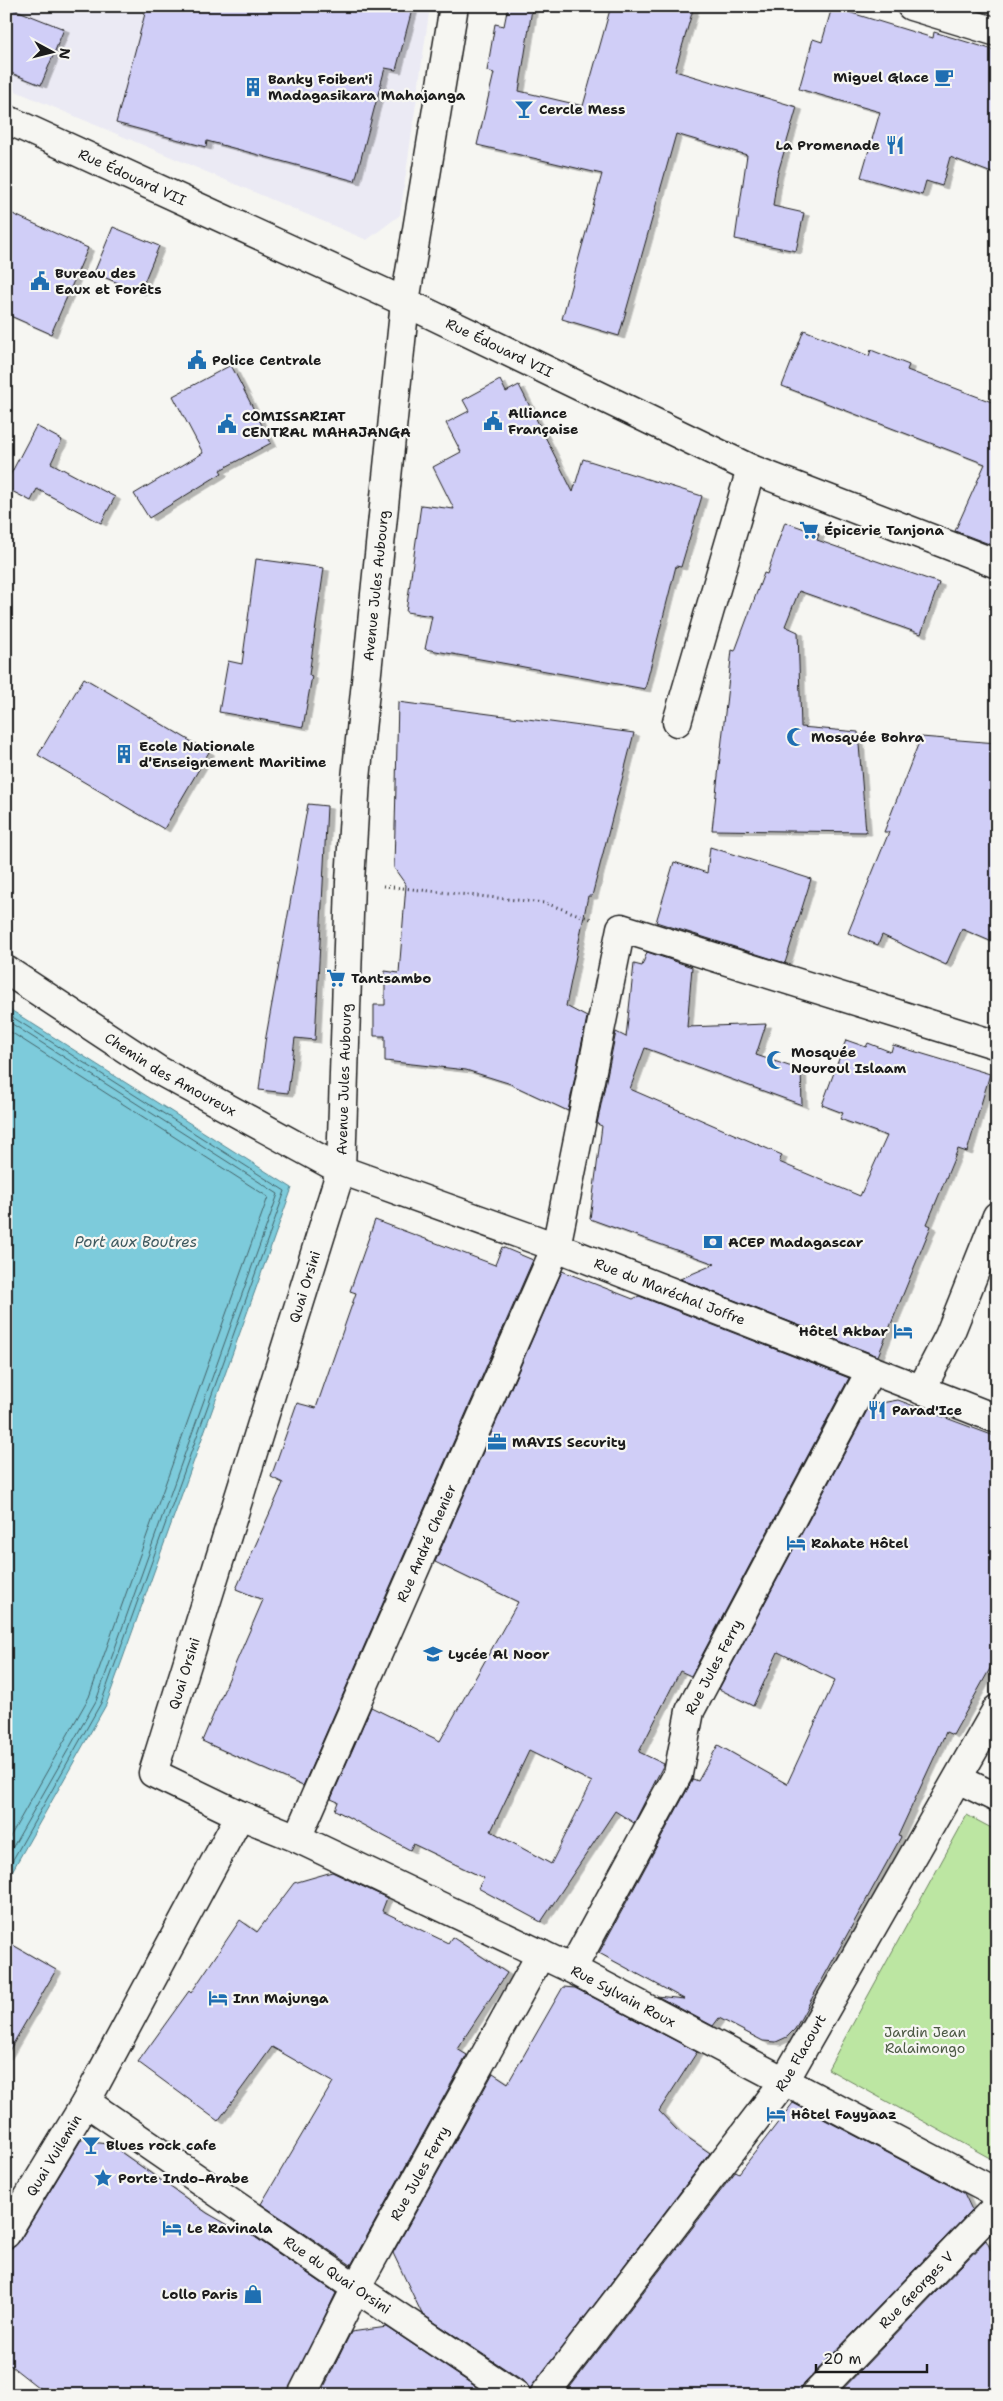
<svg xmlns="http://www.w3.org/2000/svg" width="1003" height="2401" viewBox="0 0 1003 2401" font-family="'Shantell Sans',sans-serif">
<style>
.built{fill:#ebeaf4}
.green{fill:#bce6a2;stroke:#6c815f}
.water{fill:#7dcbdb;stroke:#56858f}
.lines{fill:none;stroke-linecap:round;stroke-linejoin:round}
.shore{stroke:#436268;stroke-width:1}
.building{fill:#d0cef7;stroke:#1c1c1c;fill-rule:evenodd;filter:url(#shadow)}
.minor-casing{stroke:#1c1c1c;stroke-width:31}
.path{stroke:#1c1c1c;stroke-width:3;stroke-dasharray:1 4;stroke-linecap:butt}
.minor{stroke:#f6f6f2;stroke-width:28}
.labels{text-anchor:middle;stroke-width:4.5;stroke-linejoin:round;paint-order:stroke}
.poi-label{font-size:14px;font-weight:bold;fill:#1c1c1c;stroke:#f6f6f2;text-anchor:start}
.street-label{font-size:14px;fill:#1c1c1c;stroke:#f6f6f2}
.park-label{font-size:14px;fill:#4c5944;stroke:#f6f6f2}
.water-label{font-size:15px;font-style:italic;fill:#3e595f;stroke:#f6f6f2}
</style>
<defs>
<filter id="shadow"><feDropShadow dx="5.5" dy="3" stdDeviation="0" flood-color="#0004"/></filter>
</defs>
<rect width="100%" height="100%" fill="#f6f6f2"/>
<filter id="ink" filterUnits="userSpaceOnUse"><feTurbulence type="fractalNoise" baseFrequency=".02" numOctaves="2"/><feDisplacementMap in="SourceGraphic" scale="10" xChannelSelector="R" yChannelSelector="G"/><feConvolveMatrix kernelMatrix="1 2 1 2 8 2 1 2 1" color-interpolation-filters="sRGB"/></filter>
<g filter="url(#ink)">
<polygon class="built" points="6,6 430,6 400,215 367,240 6,87"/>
<polygon class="green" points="967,1815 997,1831 997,2162 828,2069"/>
<polygon class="water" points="6,1007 292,1188 106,1705 6,1882"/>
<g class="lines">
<g class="shore">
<polyline points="6,1013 285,1191 101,1703 6,1872"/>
<polyline points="6,1020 278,1194 96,1701 6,1859"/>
<polyline points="6,1029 268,1197 89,1697 6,1844"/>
</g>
</g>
<g class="building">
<polygon points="6,6 64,29 41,85 6,71"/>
<polygon points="147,6 413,6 396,70 385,68 355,181 207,141 206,147 116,123"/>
<polygon points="508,6 532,9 519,91 583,106 611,6 694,6 675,71 797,107 777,176 773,206 804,213 796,251 735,239 747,155 676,134 619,336 562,319 602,174 477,145 494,73 487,71 495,24 504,26"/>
<polygon points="832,7 933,38 934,32 997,51 997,175 950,157 942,186 926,181 922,195 861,177 880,112 799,89 813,39 822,42"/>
<polygon points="6,211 88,248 51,334 6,314"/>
<polygon points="113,227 159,246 140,292 94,273"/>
<polygon points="804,330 869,356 871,350 909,365 907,370 997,404 997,547 955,531 985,464 782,386"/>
<polygon points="231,365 271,443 220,470 222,473 149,518 134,494 203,453 173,396"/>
<polygon points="500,380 506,392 519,385 573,492 583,459 702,496 681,567 676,566 645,689 425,649 432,616 406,612 421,505 454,509 433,467 461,452 446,423 469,411 463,400"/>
<polygon points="36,426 62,440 51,463 115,497 101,523 37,489 31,501 6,488 6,483"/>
<polygon points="785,522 819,534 817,540 939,583 921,634 799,591 785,626 798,632 801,727 858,732 866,832 712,830 732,650 735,651 764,573 767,574"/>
<polygon points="256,559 324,568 309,675 312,676 303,727 219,712 228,661 242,664"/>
<polygon points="84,678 209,752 164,829 38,755"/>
<polygon points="398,702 634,733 592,896 588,896 566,1006 587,1017 568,1111 508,1083 466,1070 385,1061 385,1036 374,1036 374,1005 385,1005 385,971 399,973 406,885 394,868"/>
<polygon points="921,737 997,743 997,944 962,929 946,965 882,935 878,945 848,933 889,832 884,832"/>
<polygon points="308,804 327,806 315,1040 295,1038 288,1093 259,1090 265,1042"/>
<polygon points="710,847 811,879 785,963 656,922 674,862 707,873"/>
<polygon points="647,952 692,967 687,1027 766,1024 756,1055 801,1070 802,1105 645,1048 630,1089 782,1155 779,1162 860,1196 887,1136 840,1119 843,1113 822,1105 846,1040 866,1047 868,1043 891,1052 893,1045 990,1074 967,1152 958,1149 927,1224 931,1226 878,1356 680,1279 715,1264 590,1219 602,1126 597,1124 616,1032 626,1037 634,964 642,966"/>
<polygon points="375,1220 495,1265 502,1247 533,1260 303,1786 202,1741 263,1600 236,1589 283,1483 271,1477 297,1403 316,1408 356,1293 350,1291"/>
<path d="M562 1271 633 1299 639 1296 849 1378 691 1676 680 1671 639 1752 664 1764 634 1823 615 1811 541 1922 478 1888 484 1878 413 1844 410 1850 335 1810 338 1802 331 1799 371 1707 440 1741 518 1602 435 1562ZM529 1751 592 1782 551 1864 491 1831Z"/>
<polygon points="898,1400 997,1437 997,1656 953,1735 946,1732 898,1836 901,1837 795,2029 787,2037 776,2042 763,2041 719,2018 713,2026 657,1996 684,1999 599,1953 693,1779 698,1781 718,1745 787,1784 835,1680 778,1652 753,1706 719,1689 870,1405"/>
<polygon points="332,1872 387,1898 382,1911 448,1943 452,1937 507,1973 457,2049 467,2055 351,2265 261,2204 333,2082 272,2047 218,2121 138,2062 189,1991 191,1993 240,1920 257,1932 294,1883"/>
<polygon points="6,1941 56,1970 6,2056"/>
<polygon points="563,1987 575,1988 697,2052 659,2111 677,2130 710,2153 530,2389 525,2382 422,2314 393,2253 493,2073 508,2083"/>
<polygon points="793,2103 964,2193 972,2210 804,2384 800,2395 564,2395 736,2171 739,2173"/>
<polygon points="81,2140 108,2143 207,2213 244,2234 246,2231 336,2293 287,2395 48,2395 6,2362 6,2252 19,2242"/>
<polygon points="986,2240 997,2262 997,2395 837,2395"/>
<polygon points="387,2327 488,2395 320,2395 351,2332"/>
</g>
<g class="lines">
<g class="minor-casing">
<g id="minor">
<polyline points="911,6 997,32"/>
<path id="s1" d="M6 119 405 302 751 469 997 564"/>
<polyline points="677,722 751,469"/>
<path id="s2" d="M6 970 158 1070 341 1170 556 1247 997 1419"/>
<polyline points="921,1390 949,1336 997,1216"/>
<polyline points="958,1779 997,1798"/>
<path id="s3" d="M240 1815 297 1838 572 1969 997 2193"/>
<path id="s4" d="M297 1838 556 1247 621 928 997 1045"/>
<path id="s5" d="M572 1969 678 1774 690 1711 871 1370"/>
<path id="s6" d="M86 2102 356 2288 516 2395"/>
<path id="s7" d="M6 2234 86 2102 240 1815 153 1773 341 1170 350 882 356 779 405 302 454 6"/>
<path id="s8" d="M302 2395 356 2288 541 1954"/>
<path id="s9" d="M544 2395 784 2082 997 1709"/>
<path id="s10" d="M815 2395 997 2206"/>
</g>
</g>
<polyline class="path" points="383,886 545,903 591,919"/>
<use href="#minor" class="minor"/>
</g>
</g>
<defs>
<g id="cafe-bare" transform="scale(1.5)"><path d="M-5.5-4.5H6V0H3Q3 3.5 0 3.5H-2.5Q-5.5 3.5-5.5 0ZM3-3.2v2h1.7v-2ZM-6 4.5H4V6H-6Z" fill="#1f6fb2" stroke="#f6f6f2" stroke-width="2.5" paint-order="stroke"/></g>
<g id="building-bare" transform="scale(1.5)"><path d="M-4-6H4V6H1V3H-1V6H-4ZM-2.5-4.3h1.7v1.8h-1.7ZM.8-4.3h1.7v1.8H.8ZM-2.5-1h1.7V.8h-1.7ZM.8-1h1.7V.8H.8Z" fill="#1f6fb2" stroke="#f6f6f2" stroke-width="2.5" paint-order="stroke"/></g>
<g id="bar-bare" transform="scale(1.5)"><path d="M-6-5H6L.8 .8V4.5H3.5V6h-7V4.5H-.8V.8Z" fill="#1f6fb2" stroke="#f6f6f2" stroke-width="2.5" paint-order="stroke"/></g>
<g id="restaurant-bare" transform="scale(1.5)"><path d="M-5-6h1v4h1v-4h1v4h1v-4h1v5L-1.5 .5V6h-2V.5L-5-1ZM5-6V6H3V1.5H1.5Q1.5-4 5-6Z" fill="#1f6fb2" stroke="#f6f6f2" stroke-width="2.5" paint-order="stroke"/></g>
<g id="civic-bare" transform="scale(1.5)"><path d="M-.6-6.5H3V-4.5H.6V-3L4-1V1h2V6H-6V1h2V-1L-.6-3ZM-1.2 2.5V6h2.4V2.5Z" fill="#1f6fb2" stroke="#f6f6f2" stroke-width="2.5" paint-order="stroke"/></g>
<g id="supermarket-bare" transform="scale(1.5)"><path d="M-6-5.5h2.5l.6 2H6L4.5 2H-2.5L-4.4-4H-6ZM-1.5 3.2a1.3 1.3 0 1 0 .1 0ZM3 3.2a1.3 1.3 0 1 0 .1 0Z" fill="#1f6fb2" stroke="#f6f6f2" stroke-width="2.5" paint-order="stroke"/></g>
<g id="mosque-bare" transform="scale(1.5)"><path d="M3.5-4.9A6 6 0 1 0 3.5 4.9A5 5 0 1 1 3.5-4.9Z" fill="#1f6fb2" stroke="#f6f6f2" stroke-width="2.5" paint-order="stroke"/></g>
<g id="bank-bare" transform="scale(1.5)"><path d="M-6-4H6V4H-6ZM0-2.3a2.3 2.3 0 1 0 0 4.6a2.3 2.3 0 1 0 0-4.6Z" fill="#1f6fb2" stroke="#f6f6f2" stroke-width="2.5" paint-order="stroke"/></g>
<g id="hotel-bare" transform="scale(1.5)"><path d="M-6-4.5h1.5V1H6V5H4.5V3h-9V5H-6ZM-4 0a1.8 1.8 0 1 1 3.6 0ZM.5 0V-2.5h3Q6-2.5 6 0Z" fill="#1f6fb2" stroke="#f6f6f2" stroke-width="2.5" paint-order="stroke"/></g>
<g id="office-bare" transform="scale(1.5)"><path d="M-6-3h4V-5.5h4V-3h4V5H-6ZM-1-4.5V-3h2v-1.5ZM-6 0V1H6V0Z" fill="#1f6fb2" stroke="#f6f6f2" stroke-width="2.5" paint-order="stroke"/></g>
<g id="school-bare" transform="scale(1.5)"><path d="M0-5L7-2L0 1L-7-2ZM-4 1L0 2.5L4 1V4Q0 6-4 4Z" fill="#1f6fb2" stroke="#f6f6f2" stroke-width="2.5" paint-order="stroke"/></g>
<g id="sight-bare" transform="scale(1.5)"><path d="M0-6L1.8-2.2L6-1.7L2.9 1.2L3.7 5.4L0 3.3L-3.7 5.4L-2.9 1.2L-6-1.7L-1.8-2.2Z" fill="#1f6fb2" stroke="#f6f6f2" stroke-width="2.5" paint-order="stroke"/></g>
<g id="shop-bare" transform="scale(1.5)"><path d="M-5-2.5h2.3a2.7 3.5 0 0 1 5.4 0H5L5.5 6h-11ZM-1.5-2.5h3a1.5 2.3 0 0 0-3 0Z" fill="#1f6fb2" stroke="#f6f6f2" stroke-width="2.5" paint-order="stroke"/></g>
</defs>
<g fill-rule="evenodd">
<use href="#cafe-bare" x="944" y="77"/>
<use href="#building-bare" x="253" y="87"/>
<use href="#bar-bare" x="524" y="109"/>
<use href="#restaurant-bare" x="895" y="145"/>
<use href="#civic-bare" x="40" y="281"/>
<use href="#civic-bare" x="197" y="360"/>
<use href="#civic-bare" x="493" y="421"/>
<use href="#civic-bare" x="227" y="424"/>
<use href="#supermarket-bare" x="809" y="530"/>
<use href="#mosque-bare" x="796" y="737"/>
<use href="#building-bare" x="124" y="754"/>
<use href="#supermarket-bare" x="336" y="978"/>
<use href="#mosque-bare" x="776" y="1060"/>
<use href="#bank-bare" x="713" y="1242"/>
<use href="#hotel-bare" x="903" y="1331"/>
<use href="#restaurant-bare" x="877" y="1410"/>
<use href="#office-bare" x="497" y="1442"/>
<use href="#hotel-bare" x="796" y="1543"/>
<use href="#school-bare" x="433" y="1654"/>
<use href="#hotel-bare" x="218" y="1998"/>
<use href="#hotel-bare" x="776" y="2114"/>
<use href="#bar-bare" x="91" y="2145"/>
<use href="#sight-bare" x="103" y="2178"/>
<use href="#hotel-bare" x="172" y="2228"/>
<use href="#shop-bare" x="253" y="2294"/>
</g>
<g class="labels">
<g class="poi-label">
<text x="929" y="82" text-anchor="end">Miguel Glace</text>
<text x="268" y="84">Banky Foiben'i<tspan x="268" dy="16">Madagasikara Mahajanga</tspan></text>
<text x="539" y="114">Cercle Mess</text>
<text x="880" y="150" text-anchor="end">La Promenade</text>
<text x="55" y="278">Bureau des<tspan x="55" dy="16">Eaux et Forêts</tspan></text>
<text x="212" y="365">Police Centrale</text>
<text x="508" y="418">Alliance<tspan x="508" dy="16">Française</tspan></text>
<text x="242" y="421">COMISSARIAT<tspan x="242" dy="16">CENTRAL MAHAJANGA</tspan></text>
<text x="824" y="535">Épicerie Tanjona</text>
<text x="811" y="742">Mosquée Bohra</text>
<text x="139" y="751">Ecole Nationale<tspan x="139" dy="16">d'Enseignement Maritime</tspan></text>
<text x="351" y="983">Tantsambo</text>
<text x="791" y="1057">Mosquée<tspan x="791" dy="16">Nouroul Islaam</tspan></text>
<text x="728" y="1247">ACEP Madagascar</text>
<text x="888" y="1336" text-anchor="end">Hôtel Akbar</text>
<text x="892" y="1415">Parad'Ice</text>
<text x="512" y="1447">MAVIS Security</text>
<text x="811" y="1548">Rahate Hôtel</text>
<text x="448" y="1659">Lycée Al Noor</text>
<text x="233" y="2003">Inn Majunga</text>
<text x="791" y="2119">Hôtel Fayyaaz</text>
<text x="106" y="2150">Blues rock cafe</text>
<text x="118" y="2183">Porte Indo-Arabe</text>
<text x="187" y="2233">Le Ravinala</text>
<text x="238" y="2299" text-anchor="end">Lollo Paris</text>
</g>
<g class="street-label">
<text dy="5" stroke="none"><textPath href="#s1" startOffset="139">Rue Édouard VII</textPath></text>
<text dy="5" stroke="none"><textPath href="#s1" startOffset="544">Rue Édouard VII</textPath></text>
<text dy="5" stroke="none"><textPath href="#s7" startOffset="1794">Avenue Jules Aubourg</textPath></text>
<text dy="5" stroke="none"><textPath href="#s2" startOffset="195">Chemin des Amoureux</textPath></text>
<text dy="5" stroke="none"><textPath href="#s7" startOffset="1299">Avenue Jules Aubourg</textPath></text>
<text dy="5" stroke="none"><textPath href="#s7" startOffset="1086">Quai Orsini</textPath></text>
<text dy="5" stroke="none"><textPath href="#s2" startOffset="741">Rue du Maréchal Joffre</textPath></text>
<text dy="5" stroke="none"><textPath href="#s4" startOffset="322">Rue André Chenier</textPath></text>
<text dy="5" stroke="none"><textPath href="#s5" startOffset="336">Rue Jules Ferry</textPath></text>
<text dy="5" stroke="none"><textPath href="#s7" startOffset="681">Quai Orsini</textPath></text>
<text dy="5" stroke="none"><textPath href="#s3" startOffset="424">Rue Sylvain Roux</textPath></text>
<text dy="5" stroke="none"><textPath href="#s9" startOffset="428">Rue Flacourt</textPath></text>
<text dy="5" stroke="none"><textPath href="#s7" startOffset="92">Quai Vuilemin</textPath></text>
<text dy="5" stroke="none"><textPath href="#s8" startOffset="251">Rue Jules Ferry</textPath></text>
<text dy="5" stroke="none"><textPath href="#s6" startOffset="305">Rue du Quai Orsini</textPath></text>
<text dy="5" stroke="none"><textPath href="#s10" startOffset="146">Rue Georges V</textPath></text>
</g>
<g class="park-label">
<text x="925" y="2037">Jardin Jean<tspan x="925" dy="16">Ralaimongo</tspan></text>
</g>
<g class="water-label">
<text x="136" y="1247">Port aux Boutres</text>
</g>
</g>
<rect width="1003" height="2401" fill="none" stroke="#f6f6f2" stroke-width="25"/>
<rect x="12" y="12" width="978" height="2376" fill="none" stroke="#1c1c1c" stroke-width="2" filter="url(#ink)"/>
<g transform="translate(52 52) rotate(97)" stroke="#f6f6f2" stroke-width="4" paint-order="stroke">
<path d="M0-4L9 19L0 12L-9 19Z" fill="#1c1c1c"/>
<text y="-8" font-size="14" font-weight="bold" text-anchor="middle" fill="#1c1c1c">N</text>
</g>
<path d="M816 2364v8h111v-8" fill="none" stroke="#1c1c1c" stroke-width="2.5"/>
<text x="823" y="2364" font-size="15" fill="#1c1c1c" stroke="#f6f6f2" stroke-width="4" paint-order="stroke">20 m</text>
</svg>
